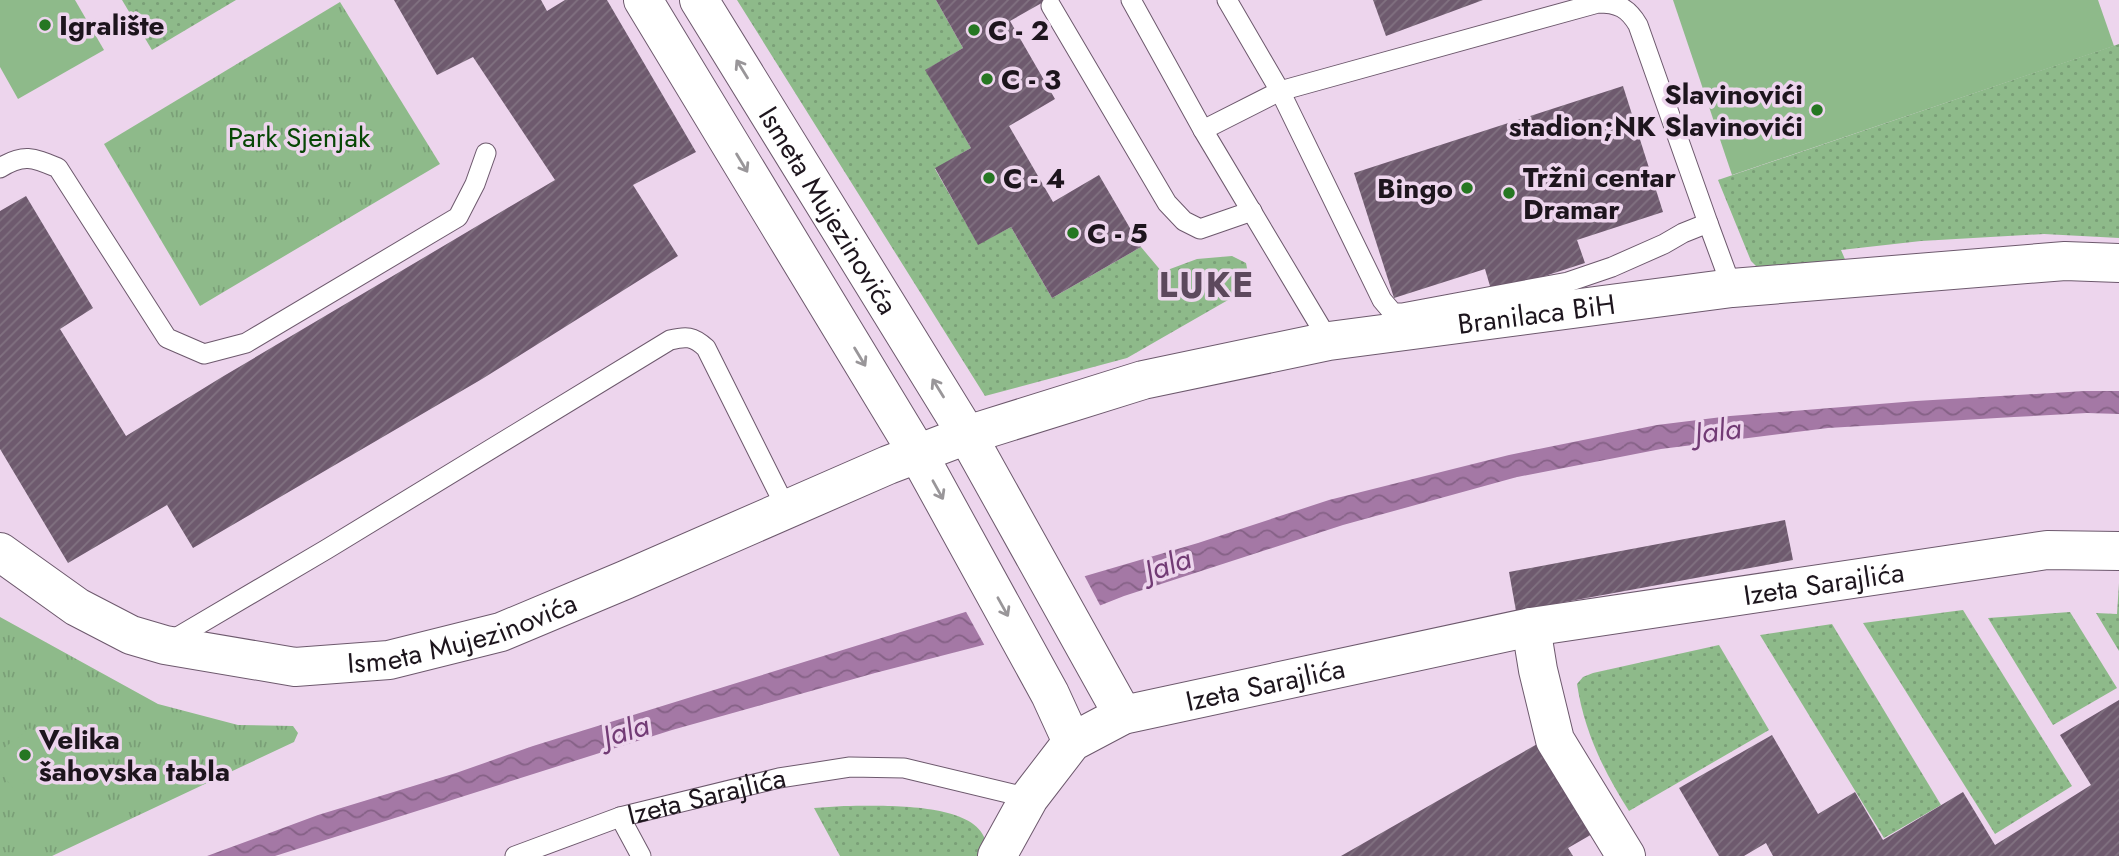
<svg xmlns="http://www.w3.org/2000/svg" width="2119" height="856" viewBox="0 0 2119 856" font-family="Jost,sans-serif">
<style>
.grass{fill:url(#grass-dots)}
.park{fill:url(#park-tufts)}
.pitch{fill:#8eba8a}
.water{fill:url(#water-waves)}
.pier{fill:#edd5ed}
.building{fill:url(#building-hatch)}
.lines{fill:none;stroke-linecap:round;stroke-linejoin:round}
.service-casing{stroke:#6d596d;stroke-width:21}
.minor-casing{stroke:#6d596d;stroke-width:40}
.service{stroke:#fff;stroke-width:19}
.minor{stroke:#fff;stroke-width:38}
.oneway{stroke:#999699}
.poi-dot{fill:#267722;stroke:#edd5ed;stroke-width:2.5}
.labels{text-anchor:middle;stroke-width:7;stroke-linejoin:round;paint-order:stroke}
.poi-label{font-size:28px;font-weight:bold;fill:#1d151d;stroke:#edd5ed;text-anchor:start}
.park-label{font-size:28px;fill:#074705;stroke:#edd5ed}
.street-label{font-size:28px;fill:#1d151d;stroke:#edd5ed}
.water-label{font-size:30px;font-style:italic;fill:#723b75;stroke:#edd5ed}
.district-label{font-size:35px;font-weight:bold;letter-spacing:2px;fill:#5d495d;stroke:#edd5ed}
</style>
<defs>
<pattern id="grass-dots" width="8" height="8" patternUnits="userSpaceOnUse" patternTransform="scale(1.75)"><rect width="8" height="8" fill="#8eba8a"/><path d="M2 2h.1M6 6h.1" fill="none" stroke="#7a9f77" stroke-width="1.8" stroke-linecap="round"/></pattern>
<pattern id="park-tufts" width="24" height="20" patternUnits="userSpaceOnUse" patternTransform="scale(1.75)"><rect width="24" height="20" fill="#8eba8a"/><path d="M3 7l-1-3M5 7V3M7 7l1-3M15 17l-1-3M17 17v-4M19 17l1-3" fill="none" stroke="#7a9f77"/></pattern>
<pattern id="water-waves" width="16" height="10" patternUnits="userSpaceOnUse" patternTransform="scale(1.75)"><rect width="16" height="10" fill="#a478a5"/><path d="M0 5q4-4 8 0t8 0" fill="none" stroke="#856186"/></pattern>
<pattern id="building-hatch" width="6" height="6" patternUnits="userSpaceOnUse" patternTransform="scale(1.75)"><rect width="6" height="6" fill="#6e5a6e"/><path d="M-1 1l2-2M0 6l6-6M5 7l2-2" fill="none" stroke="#817281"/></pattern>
</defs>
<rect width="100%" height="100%" fill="#edd5ed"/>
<g class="grass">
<polygon points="122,0 236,0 152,50"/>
<polygon points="737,0 936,0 963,48 926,70 971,148 935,169 978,244 1011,227 1052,298 1141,247 1162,272 1197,259 1232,256 1246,263 1249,279 1242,292 1127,358 985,396"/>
<polygon points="2119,44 2119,238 2044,234 1921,241 1841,250 1850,271 1759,269 1751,261 1718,180"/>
<polygon points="2119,583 2119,651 2096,613 2117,614"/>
<polygon points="1963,610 2072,786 1995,834 1863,623"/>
<polygon points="2070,612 2117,688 2053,725 1988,618"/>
<polygon points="1832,624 1941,805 1884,838 1760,635"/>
<path d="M1719 645 1769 730 1629 811C1604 772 1584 731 1577 684L1583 677 1593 673Z"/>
<path d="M844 806C877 806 972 801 985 839L979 856H840L814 808Z"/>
</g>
<g class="park">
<polygon points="340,2 440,164 200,306 104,144"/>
<polygon points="0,617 158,704 238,725 293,726 298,733 294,742 52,856 0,856"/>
</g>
<g class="pitch">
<polygon points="0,0 75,0 104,50 18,99 0,67"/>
<polygon points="1673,0 2098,0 2114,46 1732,175"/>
<polygon points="30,728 54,760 15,791 0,771 0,751"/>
</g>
<polygon class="water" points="2085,391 2119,391 2119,414 2087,413 2014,417 1828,428 1661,449 1517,477 1343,525 1124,596 1033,632 875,673 672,730 275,856 207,856 318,815 456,773 533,746 1017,596 1198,543 1329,500 1509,455 1657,425 1730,416 1916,401"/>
<polygon class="pier" points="1083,573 1102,609 1034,636 986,648 965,610"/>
<g class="building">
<polygon points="394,0 541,0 547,11 565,0 607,0 696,152 633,185 678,256 482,379 193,548 167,505 68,563 0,449 0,211 26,196 93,308 60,329 126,436 222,377 555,180 473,57 437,75"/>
<polygon points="936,0 1047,0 1010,21 1055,99 1009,126 1053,202 1099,175 1141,247 1052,298 1011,227 978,245 935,168 971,148 925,70 963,48"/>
<polygon points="1373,0 1483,0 1386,36"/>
<polygon points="1623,86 1663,212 1577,240 1585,263 1492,293 1485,269 1394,298 1354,173"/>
<polygon points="1785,520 1793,560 1516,611 1509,572"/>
<polygon points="2119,700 2119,856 1773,856 1766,843 1744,856 1719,856 1679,788 1772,735 1818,814 1855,792 1883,840 1963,792 1995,845 2091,785 2060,735"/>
<polygon points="1539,743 1594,833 1568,848 1573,856 1341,856"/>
</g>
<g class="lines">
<g class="service-casing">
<g id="service">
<polyline points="1131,0 1203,130 1329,341"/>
<path d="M1598 3C1618 3 1628 8 1638 25L1708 223 1683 233 1664 244 1612 267 1568 282 1402 313H1393L1382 300 1280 91Z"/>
<polyline points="1051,6 1167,203 1184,221 1200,229 1252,211"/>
<polyline points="1203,130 1280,91 1227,0"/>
<path d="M0 168C24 153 34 158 58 168L167 338 204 354 246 343 458 217 475 184 486 153"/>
<polyline points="1708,223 1732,288"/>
<path d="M169 642 327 549 670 340C686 336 693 336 706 348L786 508"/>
<polyline points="620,817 641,856"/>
<path id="s1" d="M515 856 620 817 779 778 850 767 904 768 1029 798"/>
</g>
</g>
<g class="minor-casing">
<g id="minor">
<polyline points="643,0 918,454 1050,694 1072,742"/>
<path id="s2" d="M699 0 967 435 1123 715"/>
<path id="s3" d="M0 552 77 607 131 635 165 645 295 667 389 660 501 632 625 580 888 465 967 435 1143 380 1329 341 1732 288 2065 261 2119 263"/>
<polyline points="1531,627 1538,670 1555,740 1626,856"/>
<path id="s4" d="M997 856 1029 798 1072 742 1123 715 1531 627 2047 550 2119 551"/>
</g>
</g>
<use href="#service" class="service"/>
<use href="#minor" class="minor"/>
</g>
<defs><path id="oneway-shaft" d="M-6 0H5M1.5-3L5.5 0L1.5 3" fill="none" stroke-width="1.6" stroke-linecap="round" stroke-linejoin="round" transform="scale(1.75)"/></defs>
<g class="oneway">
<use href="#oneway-shaft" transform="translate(742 69) rotate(-122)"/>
<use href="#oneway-shaft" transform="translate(742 163) rotate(59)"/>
<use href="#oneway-shaft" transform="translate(860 357) rotate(59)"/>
<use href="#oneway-shaft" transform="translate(938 388) rotate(-122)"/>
<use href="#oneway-shaft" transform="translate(938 490) rotate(61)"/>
<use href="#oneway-shaft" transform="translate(1003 607) rotate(61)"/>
</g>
<g class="poi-dot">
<circle cx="45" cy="25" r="7"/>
<circle cx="974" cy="30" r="7"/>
<circle cx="987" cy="79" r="7"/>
<circle cx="1817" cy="110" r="7"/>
<circle cx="989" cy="178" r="7"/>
<circle cx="1467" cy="188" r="7"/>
<circle cx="1509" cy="193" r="7"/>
<circle cx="1073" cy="233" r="7"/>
<circle cx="25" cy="755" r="7"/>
</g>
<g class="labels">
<g class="poi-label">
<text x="59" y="35">Igralište</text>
<text x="988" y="40">C - 2</text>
<text x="1001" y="89">C - 3</text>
<text x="1803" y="104" text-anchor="end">Slavinovići<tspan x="1803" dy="32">stadion;NK Slavinovići</tspan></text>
<text x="1523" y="187">Tržni centar<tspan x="1523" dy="32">Dramar</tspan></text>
<text x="1003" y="188">C - 4</text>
<text x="1453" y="198" text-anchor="end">Bingo</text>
<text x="1087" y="243">C - 5</text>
<text x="39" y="749">Velika<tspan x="39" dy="32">šahovska tabla</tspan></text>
</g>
<g class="park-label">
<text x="299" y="147">Park Sjenjak</text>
</g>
<g class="street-label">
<text dy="10" stroke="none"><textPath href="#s2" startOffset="247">Ismeta Mujezinovića</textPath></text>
<text dy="10" stroke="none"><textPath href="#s3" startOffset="1622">Branilaca BiH</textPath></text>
<text dy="10" stroke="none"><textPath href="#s4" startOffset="908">Izeta Sarajlića</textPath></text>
<text dy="10" stroke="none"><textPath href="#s3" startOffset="494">Ismeta Mujezinovića</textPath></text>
<text dy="10" stroke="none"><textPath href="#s4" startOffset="340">Izeta Sarajlića</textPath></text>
<text dy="10" stroke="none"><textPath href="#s1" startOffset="201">Izeta Sarajlića</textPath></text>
</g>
<g class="water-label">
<text transform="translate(1718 431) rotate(-7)" y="10">Jala</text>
<text transform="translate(1168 565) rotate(-19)" y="10">Jala</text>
<text transform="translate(626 731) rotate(-17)" y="10">Jala</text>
</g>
<g class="district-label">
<text x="1207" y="297">LUKE</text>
</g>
</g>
</svg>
